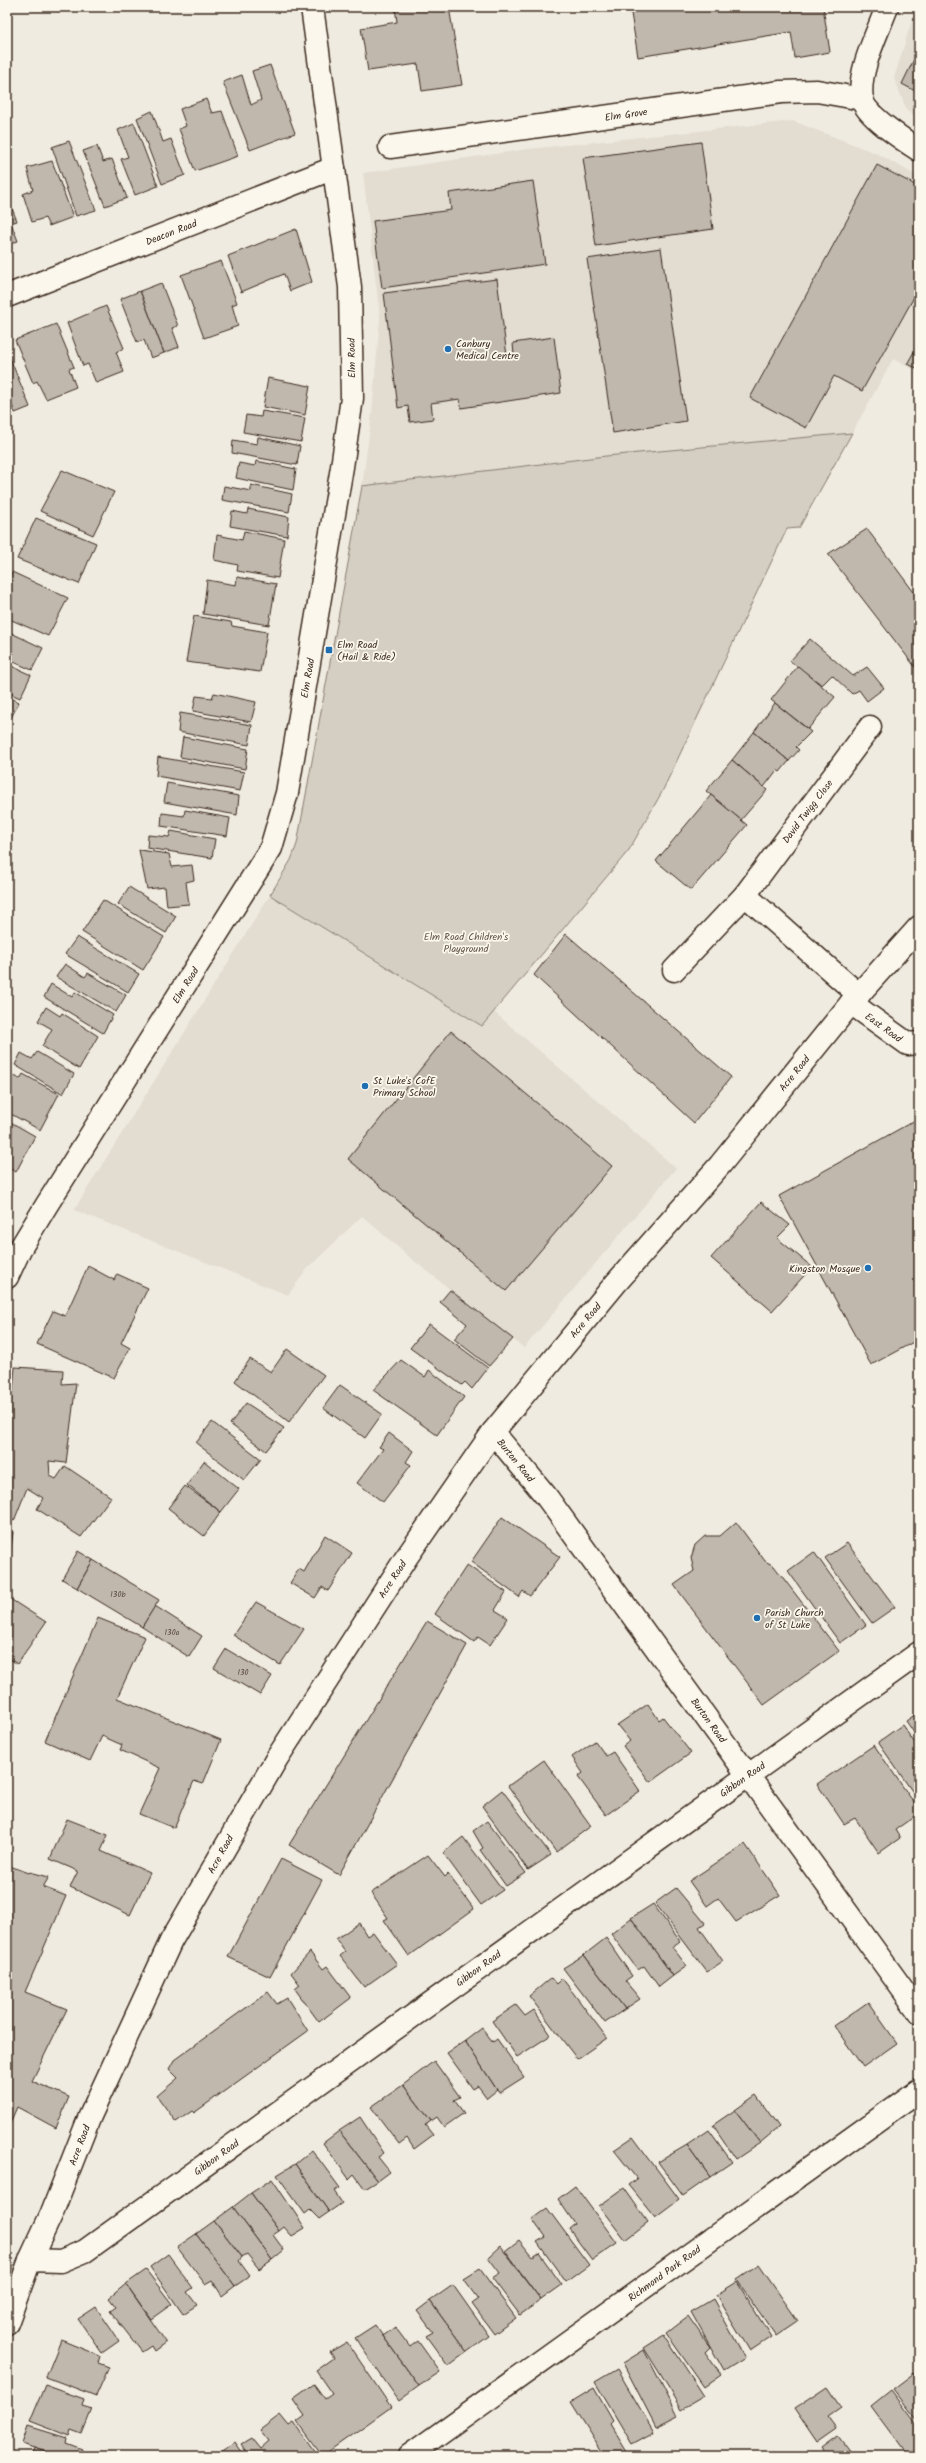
<svg xmlns="http://www.w3.org/2000/svg" width="926" height="2463" viewBox="0 0 926 2463" font-family="Kalam,sans-serif">
<style>
.built{fill:#e2dcd1}
.green{fill:#d5cec3;stroke:#887c70}
.building{fill:#c0b8ad;stroke:#3b2a1e}
.lines{fill:none;stroke-linecap:round;stroke-linejoin:round}
.street-casing{stroke:#3b2a1e;stroke-width:25}
.secondary-casing{stroke:#3b2a1e;stroke-width:25}
.street{stroke:#fbf7ec;stroke-width:22}
.secondary{stroke:#fbf7ec;stroke-width:22}
.poi-dot{fill:#1f6fb2;stroke:#fbf7ec;stroke-width:1.5}
.labels{text-anchor:middle;stroke-width:3.5;stroke-linejoin:round;paint-order:stroke}
.number-label{font-size:8px;fill:#5c4e42}
.street-label{font-size:10px;fill:#3b2a1e;stroke:#fbf7ec}
.poi-label{font-size:10px;fill:#3b2a1e;stroke:#fbf7ec;text-anchor:start}
.park-label{font-size:10px;fill:#625347;stroke:#fbf7ec}
</style>
<rect width="100%" height="100%" fill="#f0ebe0"/>
<filter id="ink" filterUnits="userSpaceOnUse"><feTurbulence type="fractalNoise" baseFrequency=".025" numOctaves="2"/><feDisplacementMap in="SourceGraphic" scale="8" xChannelSelector="R" yChannelSelector="G"/><feConvolveMatrix kernelMatrix="1 2 1 2 8 2 1 2 1" color-interpolation-filters="sRGB"/></filter>
<g filter="url(#ink)">
<g class="built">
<polygon points="916,7 919,7 919,118 907,111 894,78"/>
<polygon points="793,121 878,154 919,177 919,372 893,359 852,433 606,456 362,486 372,413 380,318 363,173 528,149"/>
<polygon points="270,895 481,1026 493,1011 676,1168 524,1348 408,1256 362,1216 308,1268 288,1295 74,1210"/>
</g>
<polygon class="green" points="852,433 799,528 787,529 662,792 629,850 482,1026 270,895 291,860 297,844 362,486 606,456"/>
<g class="building">
<polygon points="395,7 449,7 462,85 422,91 418,64 368,71 361,28 397,22"/>
<polygon points="630,7 823,7 830,52 795,58 791,32 638,57"/>
<polygon points="919,49 919,93 902,84"/>
<polygon points="270,65 295,133 250,150 223,82 242,75 251,105 261,100 252,71"/>
<polygon points="206,99 212,113 222,111 238,156 195,171 179,129 186,126 180,109"/>
<polygon points="152,111 163,142 171,139 185,175 162,184 137,118"/>
<polygon points="134,123 158,186 135,195 121,159 128,157 118,130"/>
<polygon points="69,141 96,210 76,216 52,147"/>
<polygon points="701,142 713,229 596,246 583,158"/>
<polygon points="97,146 103,162 112,159 127,198 105,206 83,151"/>
<polygon points="52,161 73,217 49,226 45,218 32,222 23,194 33,190 27,168"/>
<polygon points="877,165 919,187 919,288 862,391 834,376 806,428 750,398"/>
<polygon points="533,181 545,264 382,288 373,221 451,210 449,193"/>
<polygon points="7,196 17,221 11,223 18,241 7,245"/>
<polygon points="296,229 312,282 290,291 284,274 241,292 228,256"/>
<polygon points="661,248 686,421 613,433 587,259"/>
<polygon points="221,261 237,303 232,305 238,326 204,338 181,275"/>
<polygon points="497,279 507,356 514,355 513,343 554,337 561,393 461,408 460,399 431,403 433,419 410,422 408,406 398,408 384,293"/>
<polygon points="161,283 178,326 172,328 179,347 164,353 140,291"/>
<polygon points="140,291 164,353 151,358 144,340 137,342 120,299"/>
<polygon points="106,306 124,348 116,352 124,372 96,383 88,364 83,366 67,323"/>
<polygon points="56,324 74,367 69,369 76,387 46,399 37,381 33,383 15,340"/>
<polygon points="919,343 919,369 907,364"/>
<polygon points="7,351 30,407 15,413 11,403 7,404"/>
<polygon points="268,378 310,386 305,415 263,407"/>
<polygon points="262,411 305,418 301,442 243,432 246,415 261,417"/>
<polygon points="258,437 300,446 297,465 232,453 233,440 257,444"/>
<polygon points="256,461 296,469 293,490 236,478 239,463 255,466"/>
<polygon points="62,470 114,492 93,535 40,511"/>
<polygon points="251,485 292,494 289,512 222,500 224,486 251,491"/>
<polygon points="248,509 289,517 287,536 230,526 232,511 247,514"/>
<polygon points="36,518 96,543 79,584 17,559"/>
<polygon points="867,529 919,599 919,672 828,554"/>
<polygon points="244,531 284,539 278,578 237,571 238,565 214,560 217,535 242,540"/>
<polygon points="12,572 68,598 48,636 7,618 7,582"/>
<polygon points="237,577 276,584 269,625 203,614 207,580 236,585"/>
<polygon points="194,616 231,622 232,626 267,632 260,672 186,662"/>
<polygon points="7,631 43,648 32,670 7,659"/>
<polygon points="810,639 853,676 867,667 884,688 867,701 859,690 852,694 832,675 822,685 790,661"/>
<polygon points="7,664 31,675 20,698 7,692"/>
<polygon points="798,666 835,697 808,729 771,700"/>
<polygon points="214,693 256,702 251,722 193,711 196,696 212,698"/>
<polygon points="7,696 19,702 8,724 7,724"/>
<polygon points="775,703 811,732 796,747 799,750 789,761 754,732"/>
<polygon points="180,713 252,725 249,745 178,732"/>
<polygon points="754,732 789,761 780,772 777,770 764,787 732,760"/>
<polygon points="183,737 248,749 245,769 180,757"/>
<polygon points="158,757 244,772 240,791 156,776"/>
<polygon points="732,760 767,790 741,820 706,791"/>
<polygon points="167,783 239,796 237,815 164,802"/>
<polygon points="711,795 747,825 691,890 656,861"/>
<polygon points="185,810 230,818 227,836 161,826 162,813 184,816"/>
<polygon points="171,831 215,839 212,858 147,848 148,835 169,837"/>
<polygon points="139,850 169,854 172,867 192,865 194,880 186,882 189,904 167,906 165,887 147,889"/>
<polygon points="129,887 176,916 166,933 118,904"/>
<polygon points="103,900 164,937 143,970 82,932"/>
<polygon points="566,934 731,1077 694,1123 534,975"/>
<polygon points="77,937 139,974 128,992 65,954"/>
<polygon points="65,964 85,977 88,973 126,995 116,1012 56,977"/>
<polygon points="51,984 72,997 75,992 113,1015 103,1033 44,997"/>
<polygon points="46,1007 60,1016 62,1013 98,1036 79,1069 42,1046 52,1029 38,1021"/>
<polygon points="451,1031 612,1166 506,1291 348,1159"/>
<polygon points="37,1052 74,1074 63,1094 15,1065 21,1053 32,1059"/>
<polygon points="7,1072 20,1079 23,1074 59,1094 40,1130 7,1112"/>
<polygon points="919,1118 919,1339 871,1365 779,1196"/>
<polygon points="7,1120 35,1136 16,1172 7,1167"/>
<polygon points="761,1202 790,1225 777,1238 812,1267 772,1311 711,1258"/>
<polygon points="88,1266 114,1280 117,1274 148,1288 121,1343 130,1348 114,1378 37,1344 53,1311 65,1316"/>
<polygon points="450,1290 513,1339 489,1366 454,1339 467,1324 440,1302"/>
<polygon points="429,1324 488,1368 472,1389 465,1382 462,1385 410,1348"/>
<polygon points="287,1349 324,1375 289,1422 235,1381 250,1359 271,1372"/>
<polygon points="401,1360 425,1377 429,1370 464,1397 437,1435 373,1390"/>
<polygon points="15,1367 63,1370 62,1384 76,1383 66,1463 49,1461 50,1476 56,1479 65,1466 111,1497 81,1537 37,1509 43,1498 27,1488 14,1521 10,1519 7,1527 7,1404 9,1389 13,1391"/>
<polygon points="340,1385 382,1414 365,1438 323,1408"/>
<polygon points="246,1403 284,1428 266,1451 230,1424"/>
<polygon points="212,1422 261,1459 244,1480 196,1443"/>
<polygon points="389,1433 413,1451 406,1462 411,1465 383,1502 357,1483 383,1449 379,1447"/>
<polygon points="204,1461 239,1489 221,1512 187,1485"/>
<polygon points="185,1486 221,1512 204,1536 168,1508"/>
<polygon points="502,1517 560,1557 530,1596 523,1591 519,1597 471,1562"/>
<polygon points="736,1522 765,1561 774,1566 839,1651 764,1705 674,1585 694,1571 691,1558 695,1545 705,1536 720,1536"/>
<polygon points="7,1531 13,1532 7,1582"/>
<polygon points="325,1535 352,1553 328,1591 322,1587 315,1598 290,1583 299,1569 304,1572"/>
<polygon points="847,1543 895,1607 872,1623 825,1558"/>
<polygon points="78,1551 93,1560 77,1588 62,1579"/>
<polygon points="814,1552 866,1625 840,1643 788,1571"/>
<polygon points="93,1560 159,1600 142,1627 77,1588"/>
<polygon points="467,1565 506,1592 495,1610 508,1618 490,1645 478,1637 474,1642 435,1614"/>
<polygon points="7,1597 46,1622 17,1664 7,1657"/>
<polygon points="256,1602 304,1629 280,1665 233,1635"/>
<polygon points="155,1606 202,1636 189,1657 142,1627"/>
<polygon points="98,1618 145,1637 117,1698 221,1740 203,1784 194,1781 174,1828 139,1814 160,1768 120,1750 122,1745 102,1736 90,1761 45,1741"/>
<polygon points="427,1621 467,1645 339,1875 289,1845"/>
<polygon points="226,1649 272,1676 260,1695 214,1668"/>
<polygon points="648,1704 659,1720 663,1717 691,1753 650,1782 623,1746 630,1741 617,1725"/>
<polygon points="919,1712 919,1740 906,1721"/>
<polygon points="902,1725 919,1749 919,1801 878,1742"/>
<polygon points="595,1741 606,1756 613,1752 640,1791 606,1815 578,1777 583,1773 572,1757"/>
<polygon points="874,1745 919,1810 919,1813 895,1830 900,1838 879,1853 855,1818 844,1824 817,1784"/>
<polygon points="544,1760 591,1826 556,1852 508,1786"/>
<polygon points="502,1790 551,1855 528,1870 482,1806"/>
<polygon points="67,1819 108,1835 101,1851 150,1873 130,1915 70,1887 78,1871 50,1859"/>
<polygon points="487,1821 526,1873 506,1886 480,1850 483,1848 473,1831"/>
<polygon points="463,1837 503,1890 481,1905 443,1853"/>
<polygon points="745,1844 780,1895 736,1922 718,1898 707,1906 689,1881"/>
<polygon points="428,1855 445,1877 448,1874 474,1909 409,1956 384,1920 388,1918 371,1893"/>
<polygon points="281,1859 322,1880 270,1977 228,1957"/>
<polygon points="7,1865 29,1873 30,1872 49,1877 43,1887 66,1896 25,1992 67,2009 32,2081 69,2097 56,2128 17,2107 7,2130"/>
<polygon points="676,1888 705,1923 699,1927 723,1961 707,1972 655,1903"/>
<polygon points="653,1904 680,1941 672,1947 687,1966 673,1976 631,1918"/>
<polygon points="631,1918 673,1976 659,1987 644,1966 638,1970 611,1934"/>
<polygon points="359,1923 367,1936 373,1932 397,1964 364,1987 340,1956 345,1952 336,1939"/>
<polygon points="606,1938 632,1976 625,1981 640,1999 625,2009 584,1955"/>
<polygon points="310,1952 323,1969 327,1966 351,1998 319,2022 295,1989 300,1985 291,1973"/>
<polygon points="584,1955 625,2009 605,2023 563,1968"/>
<polygon points="551,1978 556,1984 562,1978 607,2038 577,2059 529,1996"/>
<polygon points="268,1992 277,2004 287,1998 308,2031 194,2113 192,2111 176,2122 157,2096 178,2078 169,2069 174,2060"/>
<polygon points="868,2002 897,2043 863,2067 834,2026"/>
<polygon points="516,2005 525,2016 534,2010 551,2035 517,2057 492,2021"/>
<polygon points="482,2028 493,2042 497,2039 524,2077 499,2093 465,2041"/>
<polygon points="465,2041 497,2090 487,2098 478,2086 473,2089 447,2053"/>
<polygon points="434,2061 460,2097 454,2100 464,2113 444,2127 437,2117 431,2121 403,2085"/>
<polygon points="403,2085 431,2121 425,2125 433,2135 414,2149 407,2138 399,2144 371,2107"/>
<polygon points="756,2095 779,2127 760,2143 735,2110"/>
<polygon points="735,2110 760,2143 736,2159 713,2125"/>
<polygon points="360,2117 384,2153 378,2157 390,2172 378,2181 339,2131"/>
<polygon points="709,2130 732,2162 710,2177 687,2145"/>
<polygon points="339,2131 378,2181 365,2189 354,2174 349,2179 323,2143"/>
<polygon points="633,2137 679,2199 655,2217 629,2185 637,2179 614,2150"/>
<polygon points="687,2145 710,2177 683,2196 658,2162"/>
<polygon points="312,2150 340,2188 334,2191 342,2203 329,2212 295,2164"/>
<polygon points="295,2164 329,2212 319,2219 310,2210 305,2214 277,2175"/>
<polygon points="272,2179 305,2228 292,2236 284,2227 279,2231 251,2193"/>
<polygon points="575,2186 617,2243 592,2260 569,2229 575,2224 558,2199"/>
<polygon points="624,2188 648,2222 625,2240 599,2206"/>
<polygon points="251,2193 279,2231 273,2235 284,2250 272,2260 233,2207"/>
<polygon points="233,2207 272,2260 259,2269 247,2254 242,2257 214,2221"/>
<polygon points="547,2208 589,2265 566,2282 537,2242 545,2237 532,2219"/>
<polygon points="214,2221 242,2257 239,2261 250,2276 235,2286 196,2234"/>
<polygon points="196,2234 235,2286 222,2296 212,2280 205,2284 177,2247"/>
<polygon points="519,2240 533,2257 539,2253 562,2285 541,2300 505,2251"/>
<polygon points="500,2246 541,2300 520,2315 492,2278 500,2273 488,2257"/>
<polygon points="168,2254 193,2288 187,2292 197,2305 183,2314 150,2267"/>
<polygon points="759,2265 798,2321 776,2336 737,2280"/>
<polygon points="480,2269 516,2318 494,2334 472,2304 479,2299 464,2279"/>
<polygon points="146,2270 172,2304 151,2319 126,2284"/>
<polygon points="737,2282 771,2337 750,2351 716,2295"/>
<polygon points="126,2284 166,2342 154,2351 151,2346 142,2352 110,2311 116,2307 109,2298"/>
<polygon points="453,2285 489,2336 467,2352 430,2301"/>
<polygon points="713,2299 745,2358 724,2371 691,2312"/>
<polygon points="430,2301 467,2352 448,2366 426,2336 433,2332 417,2311"/>
<polygon points="96,2307 119,2341 102,2353 78,2319"/>
<polygon points="688,2316 710,2347 705,2352 721,2375 704,2387 666,2333"/>
<polygon points="375,2325 419,2386 399,2401 355,2338"/>
<polygon points="395,2327 410,2347 418,2341 440,2372 419,2386 383,2336"/>
<polygon points="664,2335 704,2396 682,2409 644,2348"/>
<polygon points="61,2340 100,2356 98,2363 109,2367 96,2396 46,2377"/>
<polygon points="347,2342 391,2407 322,2456 297,2422 305,2416 293,2399 314,2384 325,2399 332,2394 316,2371 334,2358 330,2352"/>
<polygon points="644,2350 678,2416 656,2427 623,2363"/>
<polygon points="617,2369 654,2432 632,2444 595,2382"/>
<polygon points="914,2373 919,2380 919,2422 893,2389"/>
<polygon points="45,2385 84,2399 82,2406 92,2409 82,2434 71,2430 69,2436 30,2421"/>
<polygon points="827,2387 841,2408 828,2417 837,2429 817,2443 794,2409"/>
<polygon points="594,2388 613,2421 610,2424 627,2452 620,2456 605,2456 571,2402"/>
<polygon points="891,2390 919,2427 919,2456 908,2456 871,2406"/>
<polygon points="280,2415 289,2426 294,2423 318,2456 249,2456 241,2444 251,2438 260,2449 269,2441 260,2430"/>
<polygon points="28,2426 67,2438 66,2443 82,2449 80,2456 58,2456 22,2444"/>
<polygon points="838,2436 853,2456 828,2456 822,2448"/>
<polygon points="235,2442 245,2456 216,2456"/>
<polygon points="34,2448 58,2456 31,2456"/>
</g>
<g class="lines">
<g class="street-casing">
<g id="street">
<path d="M887 7C878 32 857 72 862 99 865 115 905 141 919 150"/>
<polyline points="390,147 781,92 817,91 862,99"/>
<polyline points="7,296 334,168"/>
<polyline points="674,970 745,895"/>
<polyline points="859,995 745,895 870,727"/>
<polyline points="851,1003 908,1044 919,1043"/>
<polyline points="7,1277 20,1249 46,1206 271,848 287,793 342,467 352,398 350,287 312,7"/>
<polyline points="493,1432 546,1496 919,2012"/>
<polyline points="30,2260 61,2261 85,2251 919,1653"/>
<polyline points="409,2456 919,2090"/>
</g>
</g>
<g class="secondary-casing">
<polyline id="secondary" points="7,2323 30,2260 51,2215 90,2116 171,1941 277,1758 406,1558 493,1432 616,1283 720,1165 851,1003 919,927"/>
</g>
<use href="#street" class="street"/>
<use href="#secondary" class="secondary"/>
</g>
</g>
<g class="poi-dot">
<circle cx="448" cy="349" r="4"/>
<rect x="325" y="646" width="8" height="8" rx="2"/>
<circle cx="365" cy="1086" r="4"/>
<circle cx="868" cy="1268" r="4"/>
<circle cx="757" cy="1618" r="4"/>
</g>
<g class="labels">
<g class="number-label">
<text x="118" y="1597">130b</text>
<text x="172" y="1635">130a</text>
<text x="243" y="1675">130</text>
</g>
<g class="street-label">
<text transform="translate(626 114) rotate(-8)" y="4">Elm Grove</text>
<text transform="translate(171 232) rotate(-21)" y="4">Deacon Road</text>
<text transform="translate(351 358) rotate(-91)" y="4">Elm Road</text>
<text transform="translate(307 678) rotate(-80)" y="4">Elm Road</text>
<text transform="translate(807 811) rotate(-53)" y="4">David Twigg Close</text>
<text transform="translate(185 985) rotate(-58)" y="4">Elm Road</text>
<text transform="translate(884 1027) rotate(36)" y="4">East Road</text>
<text transform="translate(794 1073) rotate(-51)" y="4">Acre Road</text>
<text transform="translate(585 1320) rotate(-50)" y="4">Acre Road</text>
<text transform="translate(516 1460) rotate(51)" y="4">Burton Road</text>
<text transform="translate(392 1579) rotate(-57)" y="4">Acre Road</text>
<text transform="translate(709 1720) rotate(54)" y="4">Burton Road</text>
<text transform="translate(742 1779) rotate(-35)" y="4">Gibbon Road</text>
<text transform="translate(220 1854) rotate(-61)" y="4">Acre Road</text>
<text transform="translate(478 1968) rotate(-36)" y="4">Gibbon Road</text>
<text transform="translate(79 2145) rotate(-69)" y="4">Acre Road</text>
<text transform="translate(216 2157) rotate(-36)" y="4">Gibbon Road</text>
<text transform="translate(664 2273) rotate(-36)" y="4">Richmond Park Road</text>
</g>
<g class="poi-label">
<text x="456" y="347">Canbury<tspan x="456" dy="12">Medical Centre</tspan></text>
<text x="337" y="648">Elm Road<tspan x="337" dy="12">(Hail &amp; Ride)</tspan></text>
<text x="373" y="1084">St Luke's CofE<tspan x="373" dy="12">Primary School</tspan></text>
<text x="860" y="1272" text-anchor="end">Kingston Mosque</text>
<text x="765" y="1616">Parish Church<tspan x="765" dy="12">of St Luke</tspan></text>
</g>
<g class="park-label">
<text x="466" y="940">Elm Road Children's<tspan x="466" dy="12">Playground</tspan></text>
</g>
</g>
<rect width="926" height="2463" fill="none" stroke="#fbf7ec" stroke-width="24"/>
<rect x="12" y="12" width="902" height="2439" fill="none" stroke="#3b2a1e" stroke-width="1.5" filter="url(#ink)"/>
</svg>
